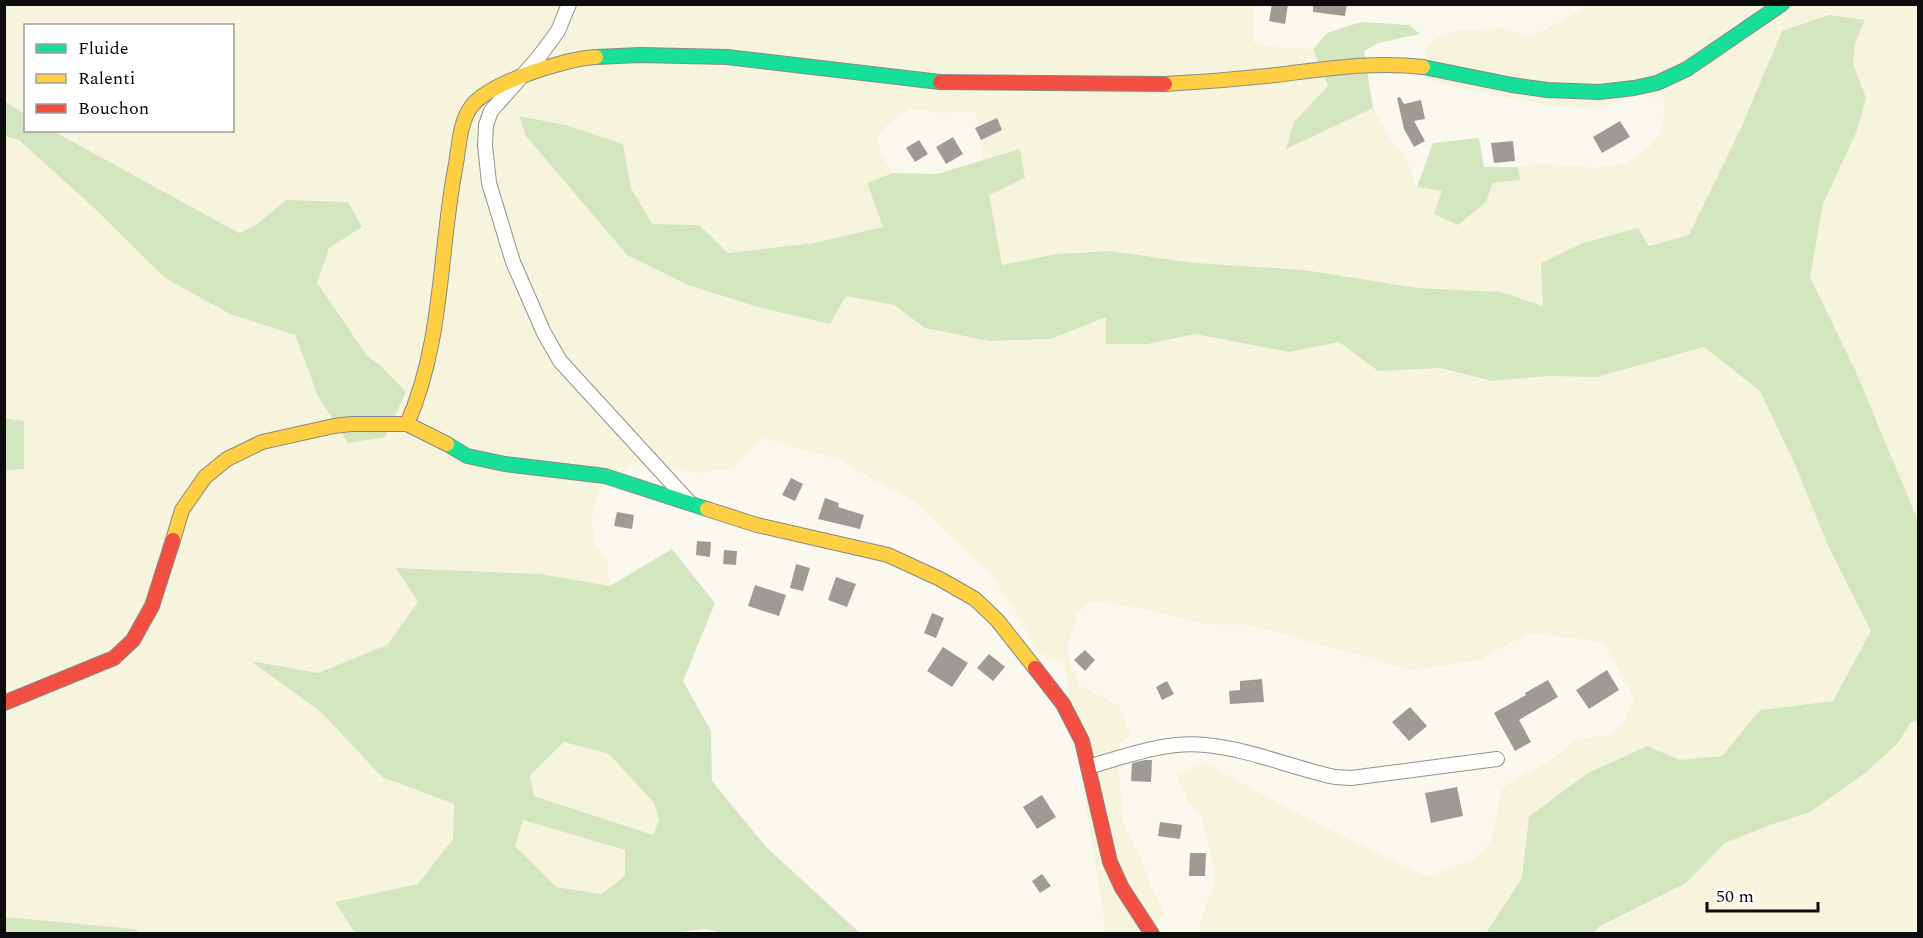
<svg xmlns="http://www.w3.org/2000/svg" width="1923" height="938" viewBox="0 0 1923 938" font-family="Spectral,serif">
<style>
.farmland{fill:#f7f4dd}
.forest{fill:#d3e6bf;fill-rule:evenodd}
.building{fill:#9e9b96}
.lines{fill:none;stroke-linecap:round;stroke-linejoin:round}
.street-casing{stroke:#94928f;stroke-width:16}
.fast-casing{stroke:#8a8985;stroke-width:16}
.slow-casing{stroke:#8a8985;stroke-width:16}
.jam-casing{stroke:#8a8985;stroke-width:16}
.street{stroke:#fefefd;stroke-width:14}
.fast{stroke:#16e098;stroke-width:14}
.slow{stroke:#ffcf43;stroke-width:14}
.jam{stroke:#f24e42;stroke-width:14}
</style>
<rect width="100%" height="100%" fill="#fbf8f0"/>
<g class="farmland">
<polygon points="5,5 1255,5 1253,42 1280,48 1313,49 1328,86 1294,122 1287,149 1373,108 1394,145 1404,153 1417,187 1442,191 1486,202 1493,183 1520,180 1518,167 1533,163 1596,168 1627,163 1648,148 1662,132 1665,97 1638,96 1594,109 1546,105 1432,82 1426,50 1435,39 1457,30 1504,28 1531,37 1585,8 1580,5 1918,5 1918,521 1856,372 1810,277 1823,204 1857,131 1866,98 1853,64 1855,43 1865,20 1782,31 1742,128 1689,235 1648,246 1544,306 1501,292 1418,288 1194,263 1111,251 1056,254 1001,265 989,194 1025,178 1020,149 983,160 976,111 943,113 910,109 891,121 877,136 880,152 893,173 868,184 883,227 814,243 728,253 699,225 652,224 631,188 623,144 566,125 520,116 526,136 627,255 688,285 761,308 829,324 846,296 894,305 925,328 989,341 1051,339 1106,317 1107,344 1148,344 1195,334 1289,352 1339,342 1378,371 1440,368 1492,381 1547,376 1597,377 1704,347 1760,391 1796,467 1829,548 1871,631 1833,701 1760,710 1722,756 1680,760 1647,746 1588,773 1529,815 1522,878 1486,933 1198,933 1206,904 1216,880 1207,837 1200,816 1187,799 1176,775 1204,763 1326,828 1428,877 1475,858 1491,841 1502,789 1516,778 1545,764 1578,739 1611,735 1623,722 1634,698 1603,642 1529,633 1479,660 1412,670 1250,625 1202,624 1145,609 1092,601 1078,612 1068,646 1069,658 1079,685 1119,706 1131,734 1119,744 1119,774 1123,821 1142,861 1151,886 1165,913 1147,933 1106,933 1064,663 1037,652 1019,617 992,575 910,498 876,481 840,460 763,438 733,468 699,473 632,464 598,491 591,522 596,545 607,561 610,586 540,574 396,568 418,602 387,645 318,673 253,662 322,713 382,777 454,804 453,839 418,885 336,902 355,933 139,934 135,929 5,917 4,471 24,469 24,421 5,418 5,136 19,140 94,208 165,278 230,314 295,335 318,396 380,365 368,357 316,283 329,248 362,227 286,200 256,225 239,233 53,131 232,130 232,26 26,26 25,114 5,101"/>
<polygon points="1918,721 1918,933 1594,934 1599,928 1686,883 1725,843 1770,825 1810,812 1864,774 1897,744 1911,722"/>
<polygon points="563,742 609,753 654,803 659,820 653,835 534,796 530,775"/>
<polygon points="523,820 625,850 625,876 602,894 556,887 515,845"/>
</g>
<g class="forest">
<polygon points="1829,15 1865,20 1855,43 1853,64 1866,98 1857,131 1823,204 1810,277 1856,372 1918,521 1918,721 1911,722 1897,744 1864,774 1810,812 1770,825 1725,843 1686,883 1599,927 1594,933 1486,933 1522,878 1529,816 1588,773 1647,746 1680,760 1722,756 1760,710 1833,701 1871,631 1829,548 1796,467 1760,391 1704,347 1597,377 1547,376 1492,381 1440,368 1378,371 1339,342 1289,352 1195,334 1148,344 1106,344 1106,317 1051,339 989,341 925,328 894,305 846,296 830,324 761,308 688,285 627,255 526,136 519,116 566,125 623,144 631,188 652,224 699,225 728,253 814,243 883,227 867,183 893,173 937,174 1020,149 1025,178 989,195 1002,265 1056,254 1111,251 1194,263 1304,270 1418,288 1501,292 1543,306 1541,263 1583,243 1638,228 1649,246 1689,235 1741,128 1782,31"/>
<polygon points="1361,22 1409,25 1420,34 1378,43 1364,51 1373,108 1286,149 1294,122 1328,86 1313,49 1327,33"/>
<polygon points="4,101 25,114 26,130 53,131 239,233 256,225 286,200 348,202 362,227 329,248 317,283 368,357 380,365 406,392 385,437 348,443 318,396 295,335 230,314 165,278 94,208 19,140 5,136"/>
<polygon points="1479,138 1484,167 1518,167 1520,180 1493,183 1486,202 1458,225 1434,214 1442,191 1417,187 1433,143"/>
<polygon points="4,418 24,421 24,469 5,471"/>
<path d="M672 549 715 603 683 681 711 731 712 781 766 847 860 933 727 934 705 929 668 934 355 933 335 902 418 884 453 839 454 804 382 777 322 713 251 661 318 673 387 645 418 602 396 568 540 574 610 586ZM564 742 609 754 654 803 659 820 653 835 534 796 530 775ZM523 820 625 850V876L602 894 556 887 515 846Z"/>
<polygon points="5,917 135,929 139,933 5,933"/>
</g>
<g class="building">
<polygon points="1272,4 1288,4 1285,24 1269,21"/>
<polygon points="1313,4 1347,4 1345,16 1313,12"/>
<polygon points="1400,97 1404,104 1421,100 1425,119 1414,121 1425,141 1414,147 1404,129 1397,98"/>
<polygon points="997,118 1002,130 981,140 975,128"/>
<polygon points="1620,121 1630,137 1602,153 1593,137"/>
<polygon points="953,137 963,154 946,164 936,147"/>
<polygon points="919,140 928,154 915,162 906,148"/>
<polygon points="1513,141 1515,161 1494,163 1491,143"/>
<polygon points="791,478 803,484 795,501 782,495"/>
<polygon points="825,498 839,503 838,507 864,515 860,529 818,519"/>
<polygon points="617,512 634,515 632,529 614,526"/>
<polygon points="697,541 711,542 710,557 696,555"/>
<polygon points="724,550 737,551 736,565 723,564"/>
<polygon points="796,564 810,568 803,591 790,588"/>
<polygon points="836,577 856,584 847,607 828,600"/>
<polygon points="755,585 786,595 779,616 748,606"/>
<polygon points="932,613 944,618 936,638 924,633"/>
<polygon points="943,647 968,663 952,687 927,671"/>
<polygon points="1085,650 1095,660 1085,671 1074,660"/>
<polygon points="989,654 1005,667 993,681 977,668"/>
<polygon points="1607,670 1619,690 1589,709 1576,690"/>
<polygon points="1262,679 1264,702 1230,704 1229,691 1240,690 1240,681"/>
<polygon points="1548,680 1558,697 1519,720 1531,742 1515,751 1494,713 1526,695 1525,693"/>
<polygon points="1167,681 1174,694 1162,700 1156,687"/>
<polygon points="1410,707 1427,726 1409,741 1392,722"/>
<polygon points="1145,760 1152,760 1151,782 1131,781 1132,763"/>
<polygon points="1457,787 1463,816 1431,823 1425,793"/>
<polygon points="1042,795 1056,817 1037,829 1023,807"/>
<polygon points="1160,822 1182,825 1180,839 1158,836"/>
<polygon points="1190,853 1206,853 1205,876 1189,876"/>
<polygon points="1042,874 1051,886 1040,893 1032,881"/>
</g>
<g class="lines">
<g class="street-casing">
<g id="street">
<polyline points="569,4 558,31 538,58 491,111 486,125 485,145 489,183 513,262 544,333 560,361 690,503"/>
<path d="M1088 767C1126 756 1165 741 1205 745 1250 749 1292 768 1335 777L1351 778 1497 759"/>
</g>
</g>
<g class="fast-casing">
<g id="fast">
<polyline points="596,57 640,55 727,57 940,82"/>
<polyline points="1423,67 1512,85 1547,90 1599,92 1634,88 1657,83 1687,69 1782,4"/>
<polyline points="447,444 467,456 505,464 605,476 707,509"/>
</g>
</g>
<g class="slow-casing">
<g id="slow">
<path d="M1165 84C1202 82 1239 79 1276 75 1324 69 1374 61 1423 67"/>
<path d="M407 424C443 343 439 255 455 169 459 150 459 123 471 107 488 83 567 58 596 57"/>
<polyline points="707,509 757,525 888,555 940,579 975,599 997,620 1035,668"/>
<polyline points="173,540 182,510 205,477 227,459 262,442 334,426 351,424 407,424 447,444"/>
</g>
</g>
<g class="jam-casing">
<g id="jam">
<polyline points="940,82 1165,84"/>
<polyline points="1035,668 1063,704 1082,741 1110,862 1122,888 1152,934"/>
<polyline points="4,703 114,658 133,640 152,606 173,540"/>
</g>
</g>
<use href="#street" class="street"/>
<use href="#fast" class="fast"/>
<use href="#slow" class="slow"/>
<use href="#jam" class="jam"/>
</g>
<rect width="1923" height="938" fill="none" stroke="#0c0c0c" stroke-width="12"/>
<rect x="24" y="24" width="210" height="108" fill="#ffffff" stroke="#9e9e9e" stroke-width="1.5"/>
<rect x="36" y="44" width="30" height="9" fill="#16e098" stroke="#9e9e9e" stroke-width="1.5"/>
<text x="78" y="54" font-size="18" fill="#0c0c0c">Fluide</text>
<rect x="36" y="74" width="30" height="9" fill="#ffcf43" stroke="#9e9e9e" stroke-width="1.5"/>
<text x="78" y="84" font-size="18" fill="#0c0c0c">Ralenti</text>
<rect x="36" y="104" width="30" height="9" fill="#f24e42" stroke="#9e9e9e" stroke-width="1.5"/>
<text x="78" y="114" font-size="18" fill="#0c0c0c">Bouchon</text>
<path d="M1707 902v9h111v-9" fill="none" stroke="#0c0c0c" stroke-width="3"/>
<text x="1716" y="902" font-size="18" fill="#0c0c0c" stroke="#ffffff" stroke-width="4.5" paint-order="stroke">50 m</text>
</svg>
